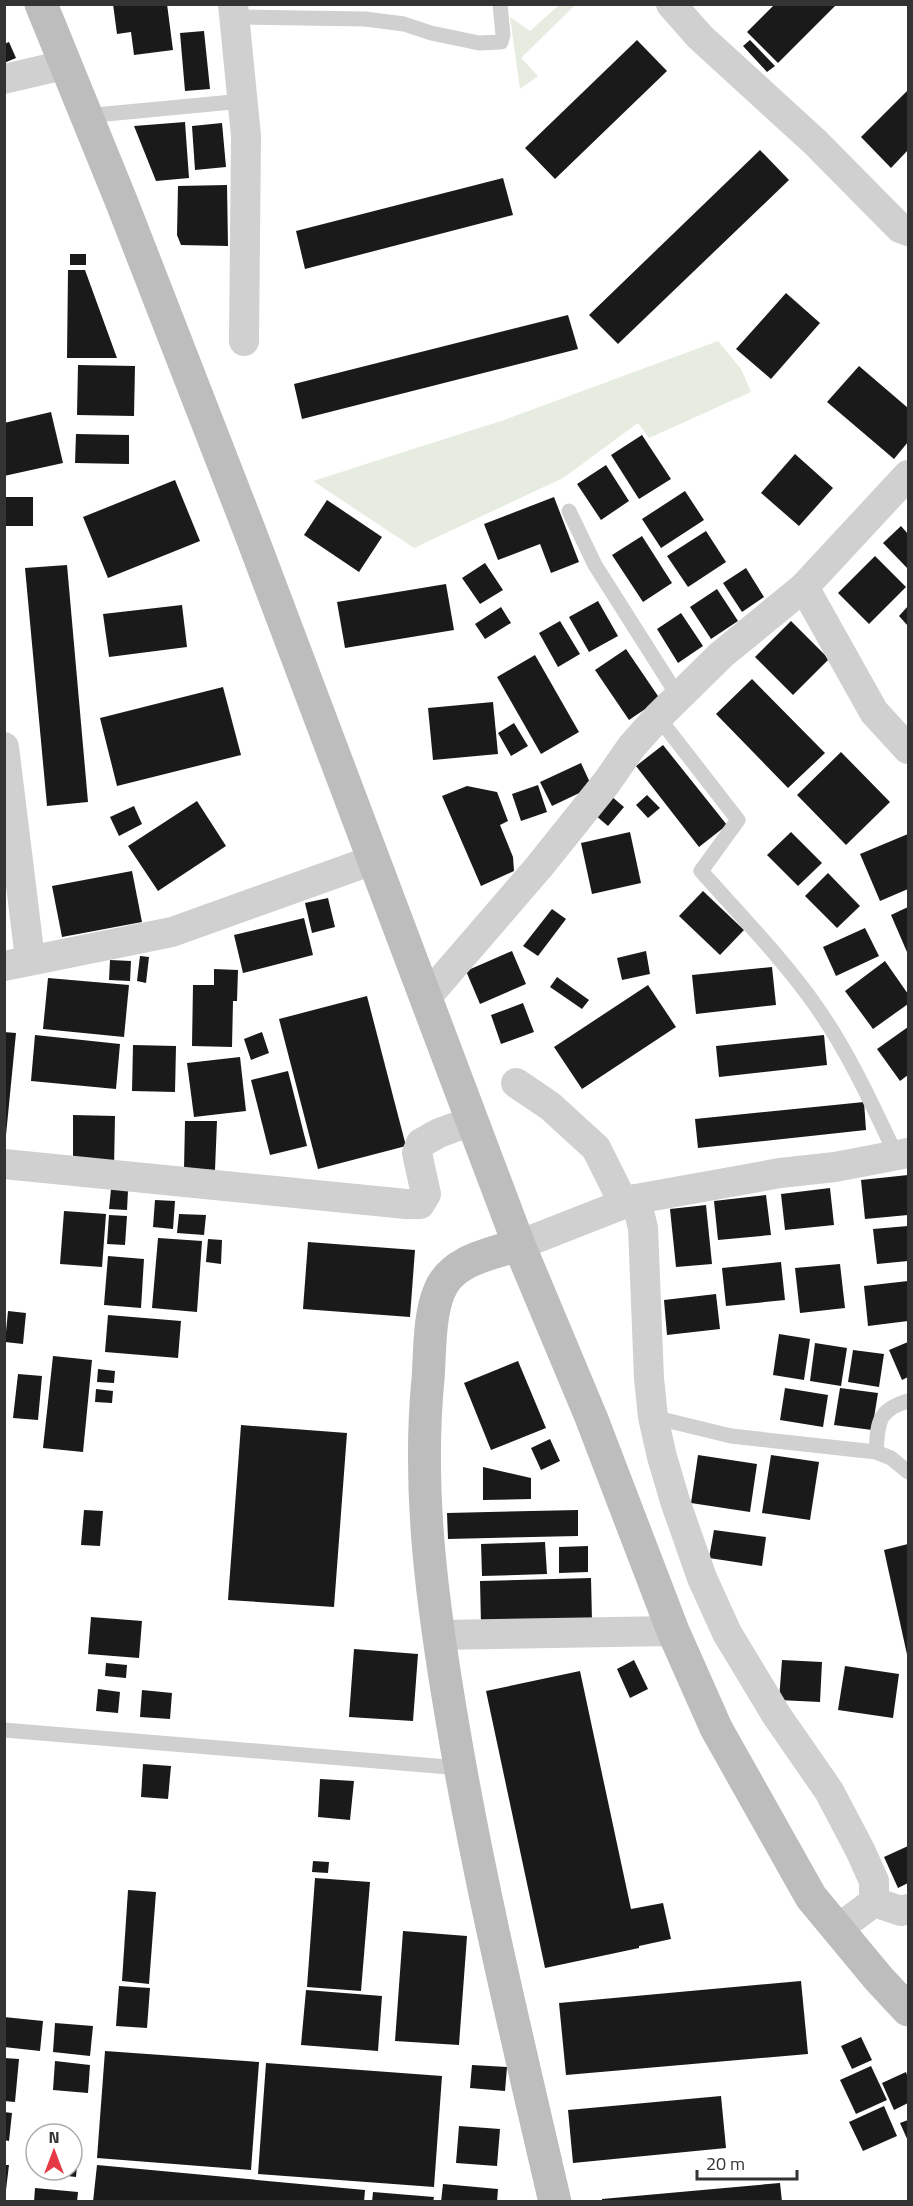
<svg xmlns="http://www.w3.org/2000/svg" width="913" height="2206" viewBox="0 0 913 2206" font-family="'Titillium Web',sans-serif">
<style>
.green{fill:#e6ecdf}
.building{fill:#1a1a1a}
.lines{fill:none;stroke-linecap:round;stroke-linejoin:round}
.lane{stroke:#d0d0d0;stroke-width:15}
.street{stroke:#d0d0d0;stroke-width:30}
.secondary{stroke:#bdbdbd;stroke-width:33}
</style>
<rect width="100%" height="100%" fill="#fff"/>
<g class="green">
<polygon points="559,5 575,5 521,58 538,76 520,89 510,17 530,31"/>
<polygon points="718,341 741,369 751,392 649,438 638,423 563,478 414,548 313,481 504,420"/>
</g>
<g class="building">
<polygon points="113,4 167,4 173,50 134,55 131,32 117,34"/>
<polygon points="775,4 837,4 778,63 747,32"/>
<polygon points="204,31 210,89 185,91 180,33"/>
<polygon points="637,40 667,71 555,179 525,148"/>
<polygon points="750,40 775,66 767,72 743,46"/>
<polygon points="9,42 16,58 4,63 4,44"/>
<polygon points="908,90 908,150 891,168 861,137"/>
<polygon points="185,122 189,178 156,181 134,126"/>
<polygon points="222,123 226,167 195,170 192,126"/>
<polygon points="760,150 789,180 618,344 589,315"/>
<polygon points="503,178 513,215 305,269 296,231"/>
<polygon points="227,185 228,246 181,245 177,235 178,186"/>
<rect x="70" y="254" width="16" height="11"/>
<polygon points="68,270 85,270 117,358 67,358"/>
<polygon points="786,293 820,323 771,379 736,349"/>
<polygon points="568,315 578,349 302,419 294,384"/>
<polygon points="78,365 135,366 134,416 77,415"/>
<polygon points="859,366 908,408 908,442 894,459 827,402"/>
<polygon points="51,412 63,463 4,476 4,423"/>
<polygon points="76,434 129,435 129,464 75,463"/>
<polygon points="642,435 671,479 639,499 611,455"/>
<polygon points="795,454 833,488 799,526 761,493"/>
<polygon points="606,465 629,501 601,520 577,484"/>
<polygon points="175,480 200,541 108,578 83,517"/>
<polygon points="685,491 704,520 661,548 642,519"/>
<rect x="4" y="497" width="29" height="29"/>
<polygon points="554,497 579,562 551,573 540,544 498,560 484,524"/>
<polygon points="327,500 382,537 359,572 304,535"/>
<polygon points="901,526 908,534 908,569 883,543"/>
<polygon points="706,531 726,562 688,587 667,556"/>
<polygon points="642,536 672,583 643,602 612,555"/>
<polygon points="875,556 906,587 869,624 838,593"/>
<polygon points="485,563 503,590 480,604 462,578"/>
<polygon points="67,565 88,802 47,806 25,568"/>
<polygon points="746,568 764,597 742,612 723,583"/>
<polygon points="446,584 454,630 345,648 337,602"/>
<polygon points="717,589 738,621 711,639 690,607"/>
<polygon points="598,601 618,636 589,652 569,617"/>
<polygon points="182,605 187,647 109,657 103,614"/>
<polygon points="908,606 908,626 899,616"/>
<polygon points="501,607 511,623 485,639 475,624"/>
<polygon points="681,613 703,646 678,663 657,629"/>
<polygon points="560,621 580,654 558,667 539,633"/>
<polygon points="791,621 829,659 793,695 755,657"/>
<polygon points="626,649 660,699 629,720 595,670"/>
<polygon points="535,655 579,732 541,754 497,677"/>
<polygon points="752,679 825,753 788,788 716,714"/>
<polygon points="223,687 241,755 117,786 100,718"/>
<polygon points="493,702 498,754 433,760 428,708"/>
<polygon points="514,723 528,746 511,756 498,733"/>
<polygon points="663,745 727,825 699,847 636,766"/>
<polygon points="841,752 890,802 846,845 797,795"/>
<polygon points="581,763 592,787 552,806 540,782"/>
<polygon points="538,785 547,812 521,821 512,794"/>
<polygon points="467,786 497,792 508,821 500,825 513,857 514,871 481,886 442,796"/>
<polygon points="647,795 660,808 648,818 636,805"/>
<polygon points="611,796 624,807 608,826 595,815"/>
<polygon points="197,801 226,846 158,891 128,846"/>
<polygon points="134,806 142,824 119,836 110,817"/>
<polygon points="630,832 641,883 592,894 581,843"/>
<polygon points="791,832 822,863 798,886 767,855"/>
<polygon points="908,834 908,889 880,901 860,854"/>
<polygon points="132,871 142,922 62,937 52,886"/>
<polygon points="828,873 860,906 837,928 805,896"/>
<polygon points="703,891 744,930 720,955 679,916"/>
<polygon points="328,898 335,927 312,933 305,903"/>
<polygon points="908,907 908,951 907,952 891,915"/>
<polygon points="552,909 566,919 538,956 523,946"/>
<polygon points="304,918 313,955 243,973 234,935"/>
<polygon points="865,928 879,956 836,976 823,947"/>
<polygon points="512,951 526,984 480,1004 466,971"/>
<polygon points="646,951 650,974 622,980 617,958"/>
<polygon points="140,956 149,957 146,983 137,981"/>
<polygon points="110,960 131,961 130,981 109,980"/>
<polygon points="885,961 908,994 908,1004 873,1029 845,991"/>
<polygon points="772,967 776,1005 696,1014 692,975"/>
<polygon points="214,969 238,970 237,1001 233,1001 232,1047 192,1046 193,985 214,985"/>
<polygon points="557,977 589,1000 582,1009 550,987"/>
<polygon points="48,978 129,985 124,1037 43,1029"/>
<polygon points="648,985 676,1027 582,1089 554,1047"/>
<polygon points="367,996 406,1146 318,1169 279,1019"/>
<polygon points="523,1003 534,1032 501,1044 491,1015"/>
<polygon points="908,1027 908,1075 900,1081 877,1049"/>
<polygon points="4,1032 16,1033 6,1135 4,1135"/>
<polygon points="262,1032 269,1053 251,1060 244,1039"/>
<polygon points="35,1035 120,1044 116,1089 31,1081"/>
<polygon points="824,1035 827,1065 719,1077 716,1046"/>
<polygon points="133,1045 176,1046 175,1092 132,1091"/>
<polygon points="240,1057 246,1111 194,1117 187,1063"/>
<polygon points="288,1071 307,1146 270,1155 251,1080"/>
<polygon points="864,1102 866,1130 698,1148 695,1119"/>
<polygon points="73,1115 115,1116 114,1168 73,1167"/>
<polygon points="185,1121 217,1121 215,1170 184,1169"/>
<polygon points="908,1175 908,1215 865,1219 861,1180"/>
<polygon points="830,1188 834,1225 785,1230 781,1194"/>
<polygon points="111,1189 128,1191 127,1210 109,1209"/>
<polygon points="766,1195 771,1235 718,1240 714,1201"/>
<polygon points="155,1200 175,1201 173,1229 153,1227"/>
<polygon points="706,1205 712,1264 676,1267 670,1209"/>
<polygon points="64,1211 106,1214 102,1267 60,1264"/>
<polygon points="179,1214 206,1215 204,1235 177,1233"/>
<polygon points="109,1215 127,1216 125,1245 107,1244"/>
<polygon points="908,1226 908,1261 877,1264 873,1229"/>
<polygon points="158,1238 202,1241 197,1312 152,1308"/>
<polygon points="208,1239 222,1240 221,1264 206,1262"/>
<polygon points="308,1242 415,1250 410,1317 303,1309"/>
<polygon points="108,1256 144,1259 141,1308 104,1305"/>
<polygon points="781,1262 785,1300 726,1306 722,1268"/>
<polygon points="840,1264 845,1308 800,1313 795,1268"/>
<polygon points="908,1281 908,1321 868,1326 864,1286"/>
<polygon points="716,1294 720,1329 667,1335 664,1300"/>
<polygon points="8,1311 26,1313 23,1344 5,1342"/>
<polygon points="108,1315 181,1321 178,1358 105,1352"/>
<polygon points="779,1334 810,1339 804,1380 773,1375"/>
<polygon points="908,1342 908,1377 902,1380 889,1350"/>
<polygon points="815,1343 847,1348 841,1386 810,1381"/>
<polygon points="853,1350 884,1354 879,1387 848,1382"/>
<polygon points="53,1356 92,1360 83,1452 43,1448"/>
<polygon points="518,1361 546,1428 491,1450 464,1383"/>
<polygon points="98,1369 115,1371 114,1383 97,1382"/>
<polygon points="18,1374 42,1376 38,1420 13,1418"/>
<polygon points="785,1388 828,1395 823,1427 780,1420"/>
<polygon points="840,1388 878,1393 872,1430 834,1425"/>
<polygon points="96,1389 113,1391 112,1403 95,1402"/>
<polygon points="241,1425 347,1433 334,1607 228,1600"/>
<polygon points="550,1439 560,1461 541,1470 531,1448"/>
<polygon points="698,1455 757,1464 750,1512 691,1503"/>
<polygon points="771,1455 819,1462 810,1520 762,1513"/>
<polygon points="483,1467 531,1478 531,1499 483,1500"/>
<polygon points="84,1510 103,1511 100,1546 81,1545"/>
<polygon points="578,1510 578,1536 448,1539 447,1513"/>
<polygon points="714,1530 766,1537 762,1566 709,1558"/>
<polygon points="545,1542 547,1574 482,1576 481,1544"/>
<polygon points="908,1544 908,1659 884,1550"/>
<polygon points="588,1546 588,1572 559,1573 559,1547"/>
<polygon points="591,1578 592,1621 481,1624 480,1581"/>
<polygon points="91,1617 142,1621 139,1658 88,1654"/>
<polygon points="354,1649 418,1654 413,1721 349,1717"/>
<polygon points="634,1660 648,1689 630,1698 617,1669"/>
<polygon points="782,1660 822,1662 820,1702 779,1700"/>
<polygon points="106,1663 127,1665 126,1678 105,1676"/>
<polygon points="845,1666 899,1674 893,1718 838,1710"/>
<polygon points="580,1671 631,1909 663,1903 671,1939 639,1946 639,1948 545,1968 486,1691"/>
<polygon points="98,1689 120,1692 118,1713 96,1711"/>
<polygon points="142,1690 172,1693 170,1719 140,1717"/>
<polygon points="143,1764 171,1766 168,1799 141,1797"/>
<polygon points="320,1779 354,1781 350,1820 318,1817"/>
<polygon points="908,1846 908,1883 898,1888 884,1857"/>
<polygon points="313,1861 329,1862 328,1873 312,1872"/>
<polygon points="315,1878 370,1882 361,1991 307,1987"/>
<polygon points="128,1890 156,1892 149,1984 122,1981"/>
<polygon points="403,1931 467,1936 459,2045 395,2041"/>
<polygon points="801,1981 808,2054 566,2075 559,2003"/>
<polygon points="119,1986 150,1988 147,2028 116,2026"/>
<polygon points="306,1990 382,1996 378,2051 301,2045"/>
<polygon points="4,2017 43,2021 40,2051 4,2047"/>
<polygon points="55,2023 93,2026 90,2056 53,2052"/>
<polygon points="861,2037 872,2060 852,2069 841,2046"/>
<polygon points="105,2051 259,2062 251,2170 97,2158"/>
<polygon points="4,2058 19,2059 15,2102 4,2101"/>
<polygon points="55,2061 90,2065 88,2093 53,2090"/>
<polygon points="266,2063 442,2076 434,2187 258,2174"/>
<polygon points="472,2065 507,2067 505,2091 470,2088"/>
<polygon points="871,2066 887,2100 856,2114 840,2080"/>
<polygon points="906,2072 908,2078 908,2103 894,2110 882,2083"/>
<polygon points="721,2096 726,2148 573,2163 568,2110"/>
<polygon points="884,2106 897,2136 863,2151 849,2122"/>
<polygon points="4,2112 12,2113 9,2141 4,2140"/>
<polygon points="908,2120 908,2141 900,2123"/>
<polygon points="459,2126 500,2129 497,2166 456,2163"/>
<polygon points="72,2142 79,2143 76,2177 42,2173 42,2170 72,2170"/>
<polygon points="4,2165 9,2165 6,2190 4,2190"/>
<polygon points="97,2165 365,2190 364,2202 93,2202"/>
<polygon points="780,2183 782,2202 602,2202 602,2199"/>
<polygon points="443,2184 498,2189 497,2202 441,2202"/>
<polygon points="35,2188 78,2192 77,2202 34,2202"/>
<polygon points="373,2192 434,2197 433,2202 372,2202"/>
</g>
<g class="lines">
<g class="lane">
<polyline points="235,17 365,19 404,24 431,33 479,43 501,42 503,35 500,4"/>
<polyline points="85,116 243,101"/>
<polyline points="569,511 595,565 678,696"/>
<path d="M658 717 738 820 701 871C740 915 782 958 816 1006 849 1053 872 1104 896 1155"/>
<polyline points="653,1417 731,1436 876,1452 891,1458 908,1472"/>
<path d="M876 1452C878 1423 877 1410 908 1401"/>
<polyline points="4,1730 460,1768"/>
</g>
<g class="street">
<polyline points="233,4 246,136 244,341"/>
<polyline points="671,4 700,37 815,142 900,228 908,231"/>
<polyline points="4,79 64,65"/>
<polyline points="804,587 874,712 908,749"/>
<polyline points="4,747 30,959"/>
<polyline points="4,966 172,932 373,860"/>
<polyline points="425,999 538,868 607,782 632,746 658,717 721,655 804,587 908,475"/>
<polyline points="516,1083 550,1106 596,1148 624,1204"/>
<polyline points="4,1164 406,1204 420,1204 426,1194 417,1153 421,1143 439,1133 472,1121"/>
<polyline points="636,1199 643,1228 649,1378 653,1417 662,1457 675,1501 702,1578 727,1633 777,1716 829,1791 860,1850 874,1881 874,1902"/>
<polyline points="519,1245 636,1199 780,1173 835,1167 908,1153"/>
<polyline points="439,1635 673,1631"/>
<polyline points="839,1928 874,1902 901,1911 908,1909"/>
</g>
<g class="secondary">
<polyline points="41,4 122,203 250,532 519,1245 591,1417 673,1631 716,1728 811,1897 879,1979 908,2010"/>
<path d="M519 1245C490 1254 451 1260 439 1292 429 1316 430 1352 428 1379 417 1493 433 1608 452 1720 479 1882 518 2042 555 2202"/>
</g>
</g>
<rect width="913" height="2206" fill="none" stroke="#333333" stroke-width="12"/>
<g transform="translate(54 2152)"><circle r="28" fill="#ffffff" stroke="#adadad" stroke-width="1.5"/>
<path d="M0-4.5L10 22L0 15L-10 22Z" fill="#e63946"/>
<text y="-9" font-size="16" font-weight="bold" text-anchor="middle" fill="#333333">N</text>
</g>
<path d="M697 2170v9h100v-9" fill="none" stroke="#333333" stroke-width="3"/>
<text x="706" y="2170" font-size="18" fill="#333333" stroke="#ffffff" stroke-width="4.5" paint-order="stroke">20 m</text>
</svg>
